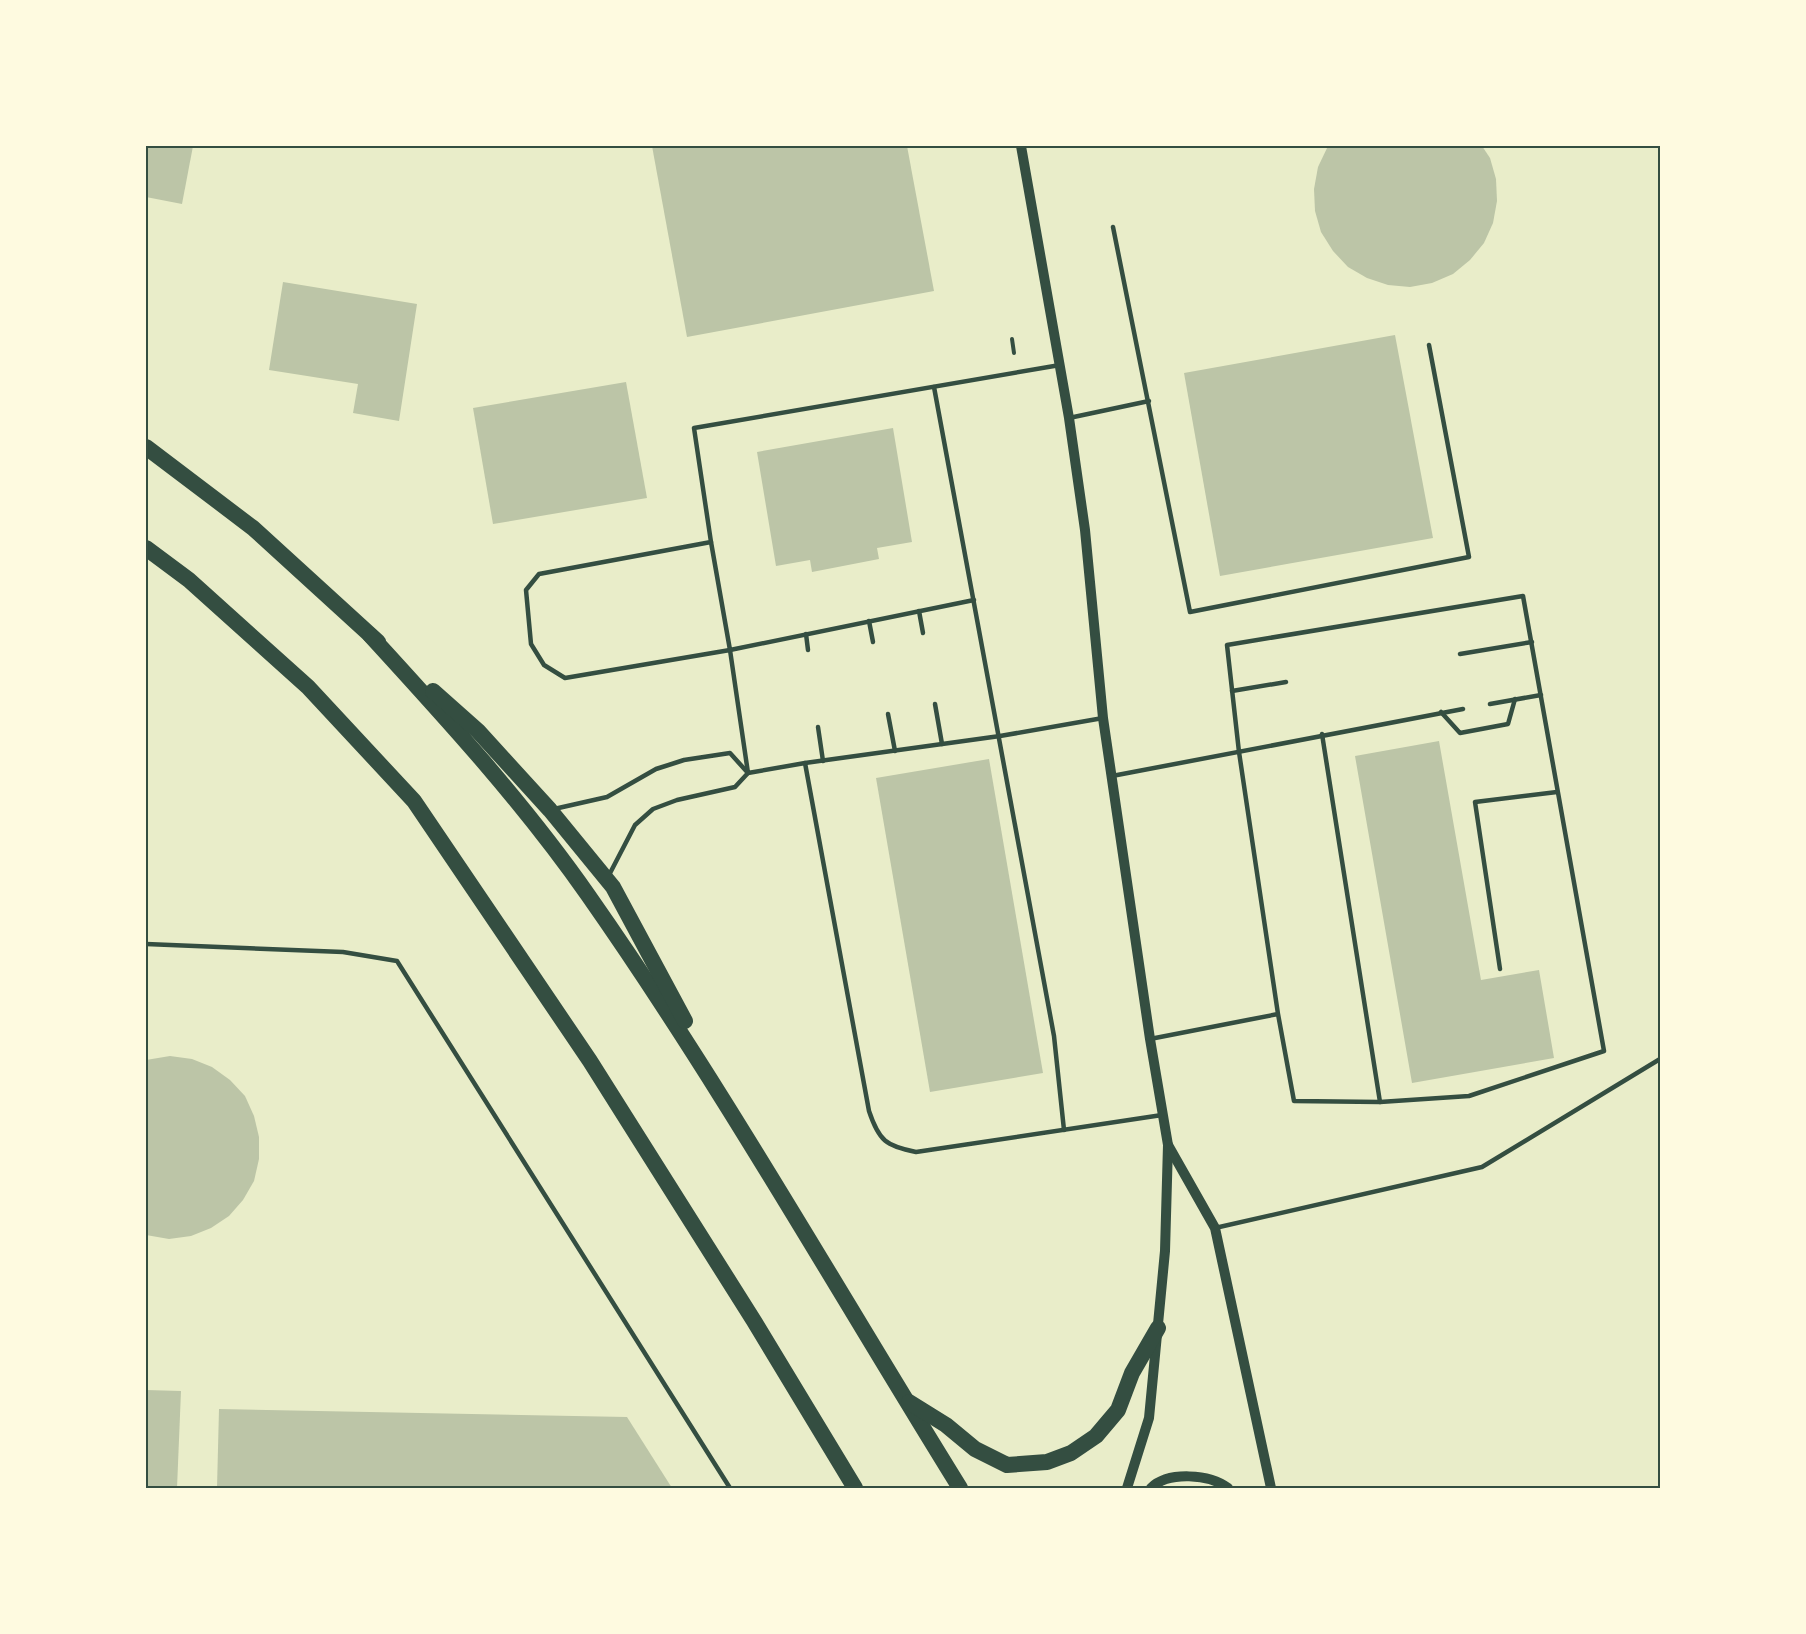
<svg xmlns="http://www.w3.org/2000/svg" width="1806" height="1634" viewBox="0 0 1806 1634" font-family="Jost,sans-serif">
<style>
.building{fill:#bcc5a7}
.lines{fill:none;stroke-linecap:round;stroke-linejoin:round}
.path{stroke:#344e41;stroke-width:4}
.service{stroke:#344e41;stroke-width:4.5}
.tertiary{stroke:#344e41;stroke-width:10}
.trunk{stroke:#344e41;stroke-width:16}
.neatline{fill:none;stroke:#344e41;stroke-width:2}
</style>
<rect width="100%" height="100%" fill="#e9edc9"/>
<g class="building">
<polygon points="146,146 193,146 182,204 146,197"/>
<polygon points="652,146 907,146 934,291 687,337"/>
<polygon points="1328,146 1482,146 1490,158 1496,179 1497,201 1493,223 1484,243 1470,260 1453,274 1432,283 1410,287 1388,285 1367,278 1348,267 1333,251 1321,232 1315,211 1314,189 1318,167"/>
<polygon points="283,282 417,304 399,421 353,413 358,384 269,370"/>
<polygon points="1395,335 1433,538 1220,576 1184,373"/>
<polygon points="626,382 647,498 493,524 473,408"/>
<polygon points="893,428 912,542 877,548 879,559 812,572 810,560 776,566 757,452"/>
<polygon points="1439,741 1481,980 1539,970 1554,1058 1412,1083 1355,756"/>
<polygon points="989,759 1043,1073 930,1092 876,778"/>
<polygon points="170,1056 192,1059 212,1067 230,1080 245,1096 254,1116 259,1137 259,1159 254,1181 243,1200 229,1216 211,1228 191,1236 169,1239 146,1235 146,1060"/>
<polygon points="146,1390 181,1391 177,1488 146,1488"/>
<polygon points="219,1409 627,1417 672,1488 217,1488"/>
</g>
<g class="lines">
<polyline class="path" points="1012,339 1014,353"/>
<g class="service">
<polyline points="1113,227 1190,612 1469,557 1429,345"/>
<path d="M1060 365 694 428 711 542 539 574 526 590 531 644 544 665 565 678 730 650 748 773 805 763 869 1111C879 1141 886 1146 916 1152L1162 1115"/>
<polyline points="934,387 1054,1036 1064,1130"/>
<polyline points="1069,418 1149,401"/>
<polyline points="711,542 730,650 974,600"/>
<polyline points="919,611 923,633"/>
<polyline points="869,621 873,642"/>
<polyline points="806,634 808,650"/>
<polyline points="1460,654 1532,642"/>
<polyline points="1232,691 1286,682"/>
<polyline points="935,704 942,744"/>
<polyline points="1490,704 1541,695"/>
<polyline points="1441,712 1460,733 1508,724 1515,699"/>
<polyline points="888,714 895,751"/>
<polyline points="818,727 823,761"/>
<polyline points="1322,734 1380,1102"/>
<polyline points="805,763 1000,736 1103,718"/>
<polyline points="1112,776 1463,709"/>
<polyline points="554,809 607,797 656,769 684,760 730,753 748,773 735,787 677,800 653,809 635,825 608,877"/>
<polyline points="146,944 343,952 397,961 730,1488"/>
<polyline points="1500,969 1475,802 1557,792"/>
<polyline points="1150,1039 1278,1014 1294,1101 1380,1102 1469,1096 1604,1051 1523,596 1227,645 1239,752 1278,1014"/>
<polyline points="1215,1228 1482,1167 1660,1059"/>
</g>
<g class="tertiary">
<polyline points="1021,146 1069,418 1085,530 1103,718 1150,1039 1168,1145 1165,1251 1149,1418 1127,1488"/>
<polyline points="1168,1145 1215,1228 1271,1488"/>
<path d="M1151 1488C1168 1471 1210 1474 1228 1488"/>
</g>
<g class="trunk">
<polyline points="146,447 253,528 378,642"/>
<polyline points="146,548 189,580 308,687 414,801 590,1061 754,1321 855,1488"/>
<path d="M370 635C446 718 523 802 588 895 722 1086 837 1290 960 1488"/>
<polyline points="433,691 478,731 550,810 613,887 685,1021"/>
<polyline points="909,1402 946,1425 975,1449 1007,1465 1047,1462 1071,1453 1096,1436 1118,1410 1132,1373 1158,1328"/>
</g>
</g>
<rect width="1806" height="1634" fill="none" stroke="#fefae0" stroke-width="294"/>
<rect x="147" y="147" width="1512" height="1340" class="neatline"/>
</svg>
